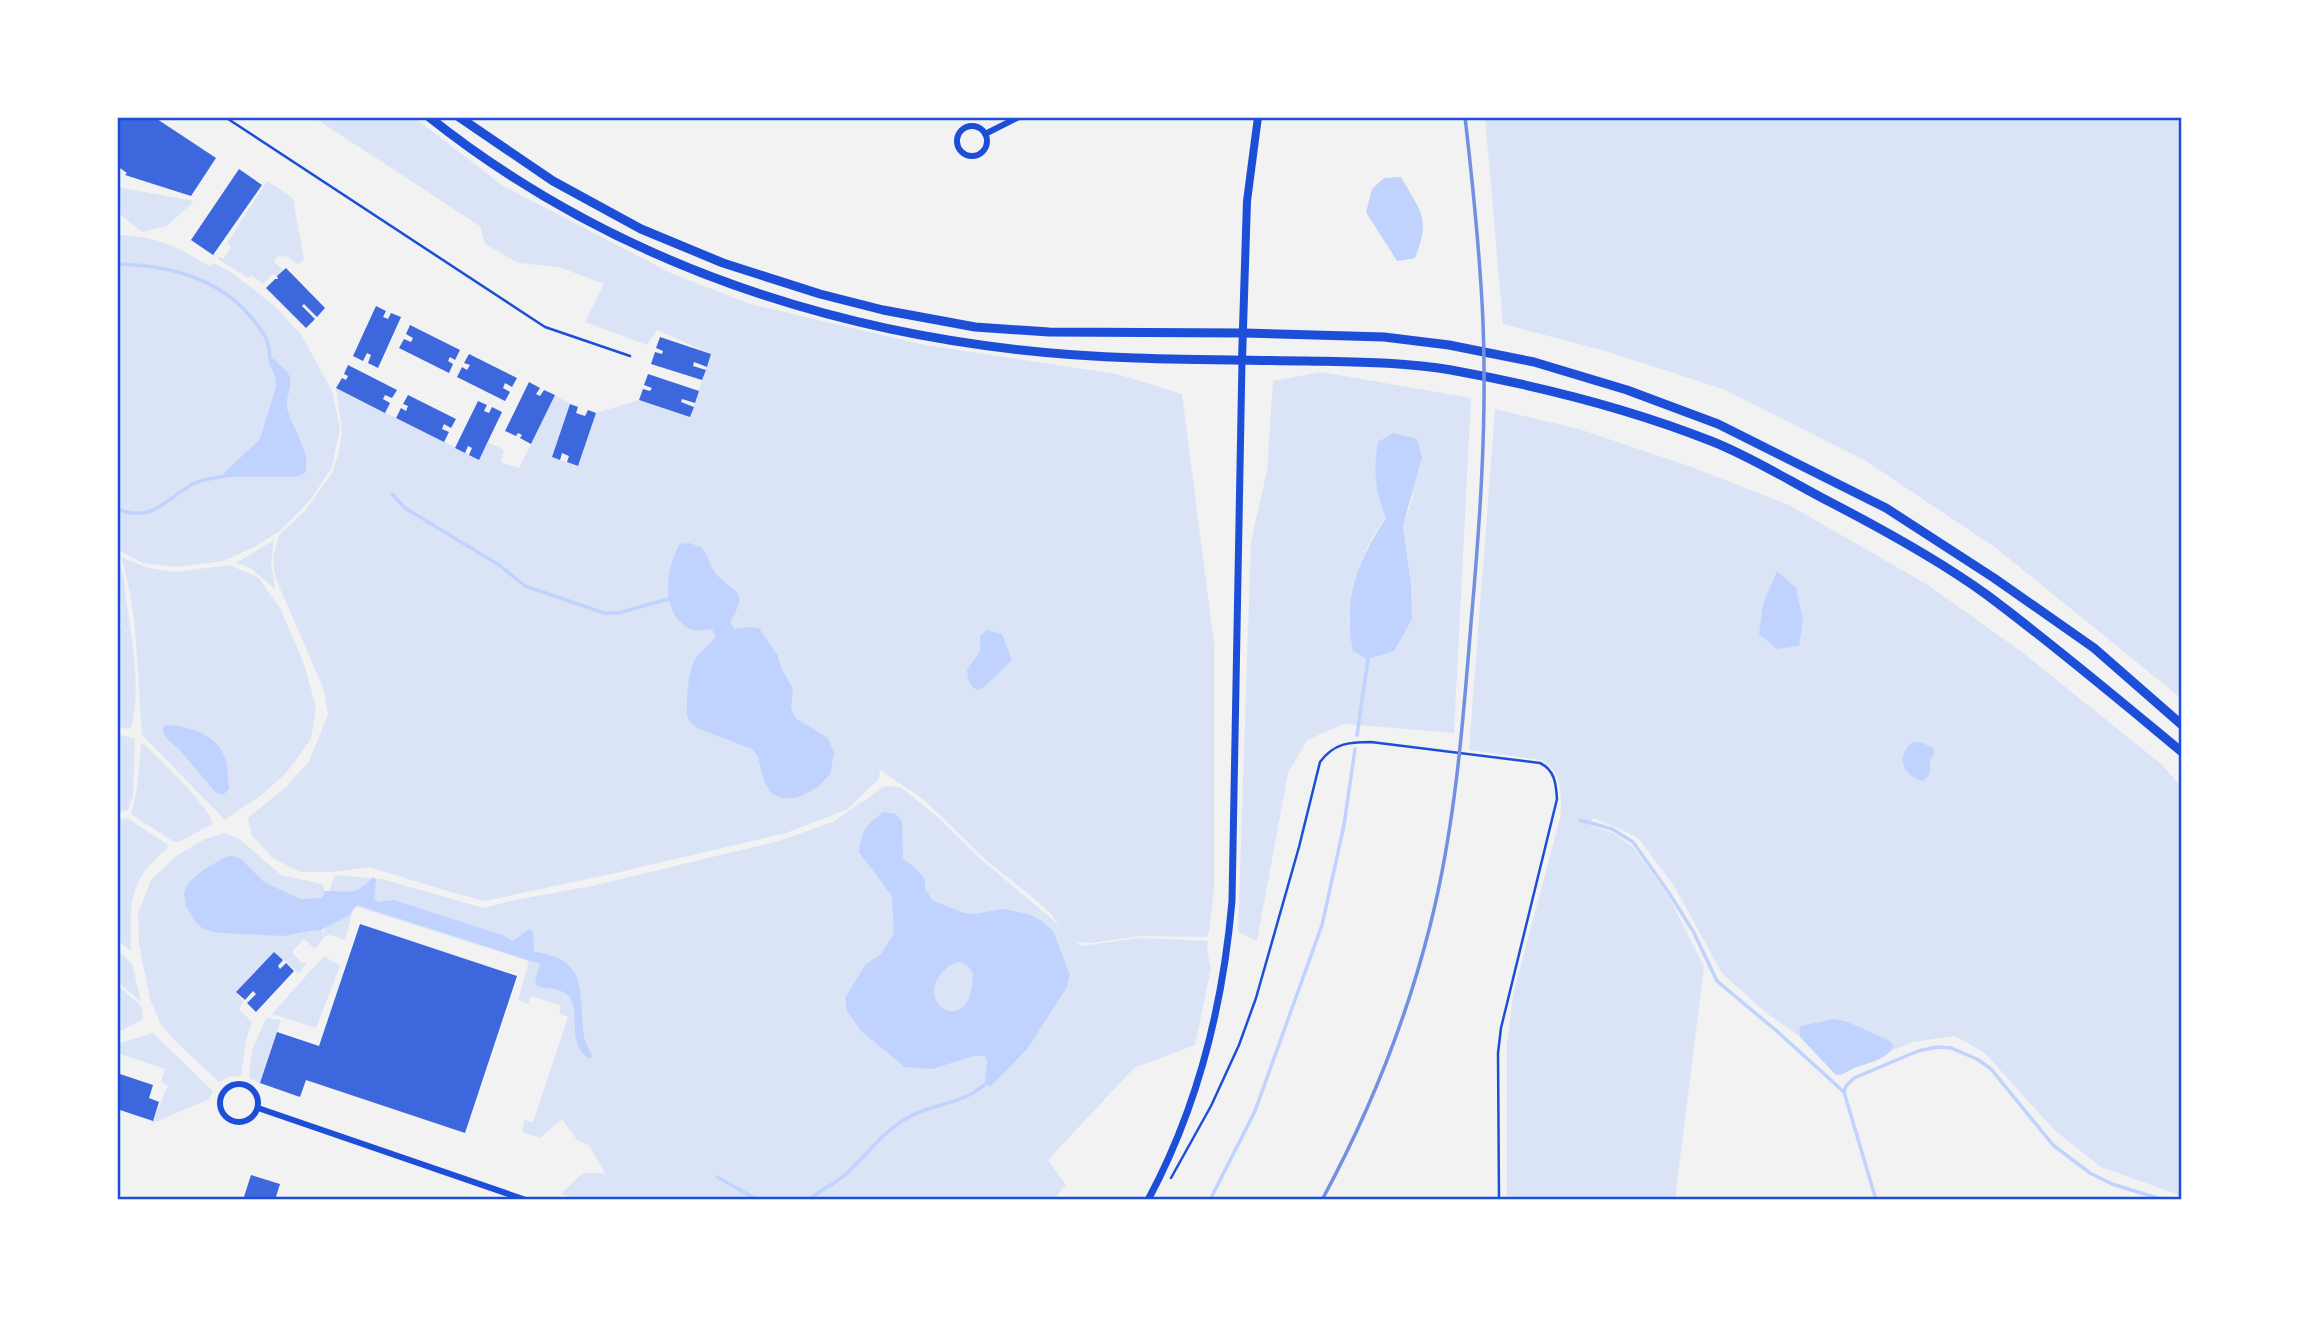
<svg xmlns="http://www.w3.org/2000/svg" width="2299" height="1317" viewBox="0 0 2299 1317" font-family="Bitter,serif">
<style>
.green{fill:#dbe4f7;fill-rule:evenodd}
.water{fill:#bfd3fe;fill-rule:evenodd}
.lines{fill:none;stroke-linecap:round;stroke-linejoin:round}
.stream{stroke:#bfd3fe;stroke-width:3.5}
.building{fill:#3d67dc}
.path{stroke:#1d4ed8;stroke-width:2.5}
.service{stroke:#1d4ed8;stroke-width:2.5}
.minor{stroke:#1d4ed8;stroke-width:6}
.tertiary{stroke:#1d4ed8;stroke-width:7}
.secondary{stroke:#1d4ed8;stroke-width:8}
.primary{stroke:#1d4ed8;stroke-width:9}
.rail{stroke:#7290e2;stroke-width:3.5}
.neatline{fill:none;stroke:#1d4ed8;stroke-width:2.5}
</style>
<rect width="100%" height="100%" fill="#f2f2f2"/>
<g class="green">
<polygon points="313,117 414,117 503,186 673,274 750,304 925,345 1117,374 1182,394 1214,643 1214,890 1209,933 1206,937 1141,936 1091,943 1077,942 1081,946 1139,938 1208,941 1207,950 1211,968 1195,1045 1134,1068 1048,1160 1066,1185 1053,1200 578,1200 561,1194 583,1173 605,1173 589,1145 577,1140 562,1119 540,1138 522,1132 524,1120 533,1122 568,1017 559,1014 561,1006 531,996 528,1004 518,1000 529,961 354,906 345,940 330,935 325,936 315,949 304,939 292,952 302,963 307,963 299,973 274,952 236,992 243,1001 239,1009 252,1022 247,1036 241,1076 229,1077 219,1082 174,1040 160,1023 150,999 139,944 138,914 151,880 176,856 205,839 225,833 241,840 281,875 322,884 325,891 321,930 324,935 329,891 335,875 382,879 483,908 515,900 592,886 779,841 833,822 860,803 860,801 861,803 883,787 893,786 902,788 940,819 976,855 1060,926 1051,914 1031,896 988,862 923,799 880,770 879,779 846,810 786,833 611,874 485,901 457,894 369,867 333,872 300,872 273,858 252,836 248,818 286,787 309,761 328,715 324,690 275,577 273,557 279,535 305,511 332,473 339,452 342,431 336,388 479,459 488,442 504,450 501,462 519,468 555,395 570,404 552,457 578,466 596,413 639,400 690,417 711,354 657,330 647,345 585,322 604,284 559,267 518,263 485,244 480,226"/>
<polygon points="1485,117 2182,117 2182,699 1996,548 1866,461 1723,389 1605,351 1503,324"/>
<polygon points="267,181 293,198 304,260 297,264 286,256 277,257 274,262 283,270 276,276 273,274 263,284 251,275 248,278 218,259 218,256 223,259 231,247 227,243"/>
<polygon points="117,187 194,201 167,226 142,232 117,212"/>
<path d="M117 235C153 235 179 247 209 266L214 263 232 273 276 307 302 336 332 391 340 428 332 467 311 499 280 531 254 547 224 561 176 567 143 563 117 550Z"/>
<path d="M1321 372 1471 398 1454 733 1344 724 1307 740 1288 773 1257 941 1238 932 1251 541 1267 471 1273 381ZM1414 493 1403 526 1411 584 1412 619 1348 626C1351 589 1361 549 1385 519 1393 509 1404 501 1414 493Z"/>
<path d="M1495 409 1579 429 1689 466 1789 505 1928 585 2022 652 2160 763 2182 787V1196L2101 1167 2054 1130 1985 1053 1955 1036 1912 1042 1891 1051 1894 1046 1848 1022 1799 1031 1800 1037 1765 1012 1722 973 1674 886 1638 838 1616 827 1593 818 1591 826 1613 833 1633 847 1669 897 1704 967 1675 1200H1507V1043L1513 995 1560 818C1562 797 1563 770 1540 760L1469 750Z"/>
<polygon points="274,540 271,562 275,589 251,568 236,563"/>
<path d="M121 557 148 568 175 572 230 565 259 578 281 610 304 664 316 707 311 739 287 772 264 793 225 820 142 735C137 675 139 615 121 557Z"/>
<path d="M117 558C125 574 125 594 128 611 133 650 141 691 131 729L117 727V630L122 626C116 618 116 613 121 605L117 600Z"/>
<polygon points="117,734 135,739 133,795 128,810 117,813"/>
<path d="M141 743 146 746C161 761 210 807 213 824L178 842H174L131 814 137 788Z"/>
<path d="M127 818 167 844 168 848C128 879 130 905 131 951L117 940V820Z"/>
<polygon points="117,950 132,964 141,1002 117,981"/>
<polygon points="324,956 340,966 316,1028 272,1014"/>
<polygon points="117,985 142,1007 143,1019 117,1033"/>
<polygon points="266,1018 281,1020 260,1083 249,1078 252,1050"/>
<polygon points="153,1033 213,1091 209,1099 151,1124 168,1086 161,1082 165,1069 117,1053 117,1044"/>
</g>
<g class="water">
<path d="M1401 177C1421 213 1431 217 1415 258L1397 261 1366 212 1372 189 1384 178Z"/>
<path d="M270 359H274C279 366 286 368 289 375 294 387 285 396 287 408 292 429 312 452 305 473L296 477H227L223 474 260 439 276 387 275 376 269 363Z"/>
<path d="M1393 433 1417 439 1422 457 1403 526 1411 584 1412 619 1394 651 1368 659 1353 651C1342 600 1358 560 1386 518 1375 490 1373 471 1378 442Z"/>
<path d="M689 543 701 547C708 554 709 564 715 572 730 594 752 586 730 622L734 629 749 627 759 628 778 656 781 667 793 689 791 708 795 718 828 738 834 753 830 774 817 788 796 798H781L771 793 764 781 758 757 752 749 697 728C692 724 688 721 687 715 686 702 688 673 694 661 699 652 709 645 716 637L712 629C705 630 696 632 690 629 660 614 665 567 680 544Z"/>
<polygon points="1777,571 1796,588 1803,621 1799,646 1777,649 1759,634 1763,604"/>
<path d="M987 630 1002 634 1012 660C1003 668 987 687 978 690 969 686 968 680 967 670L980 651V636Z"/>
<path d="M168 725C192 727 219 735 226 761 228 769 228 780 229 789L223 795 216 793 179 749 167 739 163 732V726Z"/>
<path d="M1913 742H1921L1934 749V754L1930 760C1930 770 1932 776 1922 781 1902 775 1895 756 1913 742Z"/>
<path d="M883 812 896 814 902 822 903 859 913 866 925 879V888L932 900 964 913 975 914 1003 909 1028 914 1042 921 1053 931 1070 975 1067 987 1028 1048 990 1087 985 1080 987 1062 985 1056H974L932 1069 905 1067 862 1032 847 1011 845 998 865 965 881 954 894 933 892 896 859 852C862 829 865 827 883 812ZM961 962 967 965 973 973C973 1037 918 1008 939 977 945 968 950 963 961 962Z"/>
<path d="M233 856 242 860 264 882 300 899 322 898 325 891C350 890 354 898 373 877L376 879 374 899 379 902 394 900 502 935 513 941 529 929 533 932 534 952C591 959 578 994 584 1036 585 1044 591 1050 592 1057L589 1059C563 1041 585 1006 565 993 557 988 546 989 537 986L535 982 540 964 357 905 348 916 321 930 309 931 283 936 220 933 203 929 194 920 186 906 184 893 189 882 206 868 226 857Z"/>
<path d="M1834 1019 1848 1022 1890 1041 1894 1046C1886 1061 1866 1063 1852 1069 1846 1072 1843 1075 1836 1075L1800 1037 1799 1031 1801 1026Z"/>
</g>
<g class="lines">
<g class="stream">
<path d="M117 264C167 265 217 277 250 316 263 332 269 337 270 359"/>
<polyline points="392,494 405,508 499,565 525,586 604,613 618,613 669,599"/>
<path d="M117 509C154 523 165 499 193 484 202 479 215 478 226 476"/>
<polyline points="1357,735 1368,659"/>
<polyline points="1580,820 1612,829 1633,842 1669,893 1693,931 1717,981 1779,1033 1844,1092 1876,1200"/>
<polyline points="1844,1092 1846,1086 1854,1078 1918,1051 1937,1047 1951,1048 1977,1059 1991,1069 2053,1145 2090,1173 2112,1184 2164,1200"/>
<polyline points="717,1177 758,1200"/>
<path d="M810 1200C820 1189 834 1185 845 1175 866 1156 883 1131 909 1117 928 1106 950 1105 969 1095 976 1092 981 1087 987 1083"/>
<polyline points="1210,1200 1255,1111 1322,925 1344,825 1355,749"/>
</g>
</g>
<g class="building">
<polygon points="117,117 154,117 216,158 191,196 125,175 127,173 117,166"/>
<polygon points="239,169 262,185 213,255 191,240"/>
<polygon points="286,268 325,308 317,317 304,304 302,306 315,319 306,328 266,288 275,279 278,279 277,276"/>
<polygon points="376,306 386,311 383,317 388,319 391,313 401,317 378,368 368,363 371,355 367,353 363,361 353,356"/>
<polygon points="410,325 460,350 455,360 450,357 448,361 453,364 449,373 399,348 404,339 411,342 413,338 406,334"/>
<polygon points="660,337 711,354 707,367 694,362 693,366 706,370 702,380 651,364 655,352 662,354 663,351 656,348"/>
<polygon points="469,354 517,378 512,387 505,383 503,388 510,392 505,401 457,377 462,367 467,370 470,365 464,363"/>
<polygon points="348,365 397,390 392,398 385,395 383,399 390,403 385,413 336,388 342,378 346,380 348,376 344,374"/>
<polygon points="648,374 699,391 695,403 682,399 681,402 694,407 690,417 639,400 643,389 650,391 652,388 644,385"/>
<polygon points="529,382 540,388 536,394 540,396 544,390 555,395 531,444 520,438 522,435 518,433 516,436 505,431"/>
<polygon points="408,395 456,419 451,428 444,424 442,429 449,432 444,442 396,418 401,408 406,411 408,406 403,404"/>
<polygon points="478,401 487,405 484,411 489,413 492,407 502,412 479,460 469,455 472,448 468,446 465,453 455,448"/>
<polygon points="570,404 578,407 576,413 585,416 588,410 596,413 578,466 567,462 569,456 562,453 560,460 552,457"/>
<polygon points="360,924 517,976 465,1133 306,1080 300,1097 260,1083 277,1032 319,1046"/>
<polygon points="274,952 283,960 278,966 280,969 286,963 294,971 256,1012 247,1003 256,994 253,991 245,1000 236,992"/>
<polygon points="117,1073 153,1085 149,1098 159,1102 153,1121 117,1109"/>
<polygon points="251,1175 280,1184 275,1200 243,1200"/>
</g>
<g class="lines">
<path class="path" d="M1171 1178 1211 1106 1239 1045 1256 998 1299 847 1320 762C1334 743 1349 742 1371 742L1540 763C1555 770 1556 784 1557 799L1501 1028 1498 1053 1499 1200"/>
<polyline class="service" points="225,117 545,327 630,356"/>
<g class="minor">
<circle cx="972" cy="141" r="15"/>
<polyline points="985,134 1019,117"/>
<circle cx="239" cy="1103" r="19"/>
<polyline points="258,1108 526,1200"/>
</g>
<path class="tertiary" d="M1148 1200C1198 1107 1223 1006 1232 901L1242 360"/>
<polyline class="secondary" points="1242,360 1247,201 1258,117"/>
<g class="primary">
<path d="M429 117C630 277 880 350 1135 358 1192 360 1250 360 1308 361 1356 362 1404 362 1451 370 1539 386 1628 408 1711 441 1752 457 1791 482 1830 502 1884 530 1939 560 1987 595 2054 645 2118 699 2182 752"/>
<polyline points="459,117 553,181 641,229 723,263 820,294 883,310 975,327 1049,332 1244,333 1384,337 1449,345 1534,362 1627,390 1718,424 1886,508 1994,578 2094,648 2182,725"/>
</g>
<path class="rail" d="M1322 1200C1369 1113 1406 1021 1430 926 1455 827 1463 724 1471 623 1480 523 1487 422 1483 322 1480 253 1473 186 1465 117"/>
</g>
<rect width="2299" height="1317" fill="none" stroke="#ffffff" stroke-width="238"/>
<rect x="119" y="119" width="2061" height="1079" class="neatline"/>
</svg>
